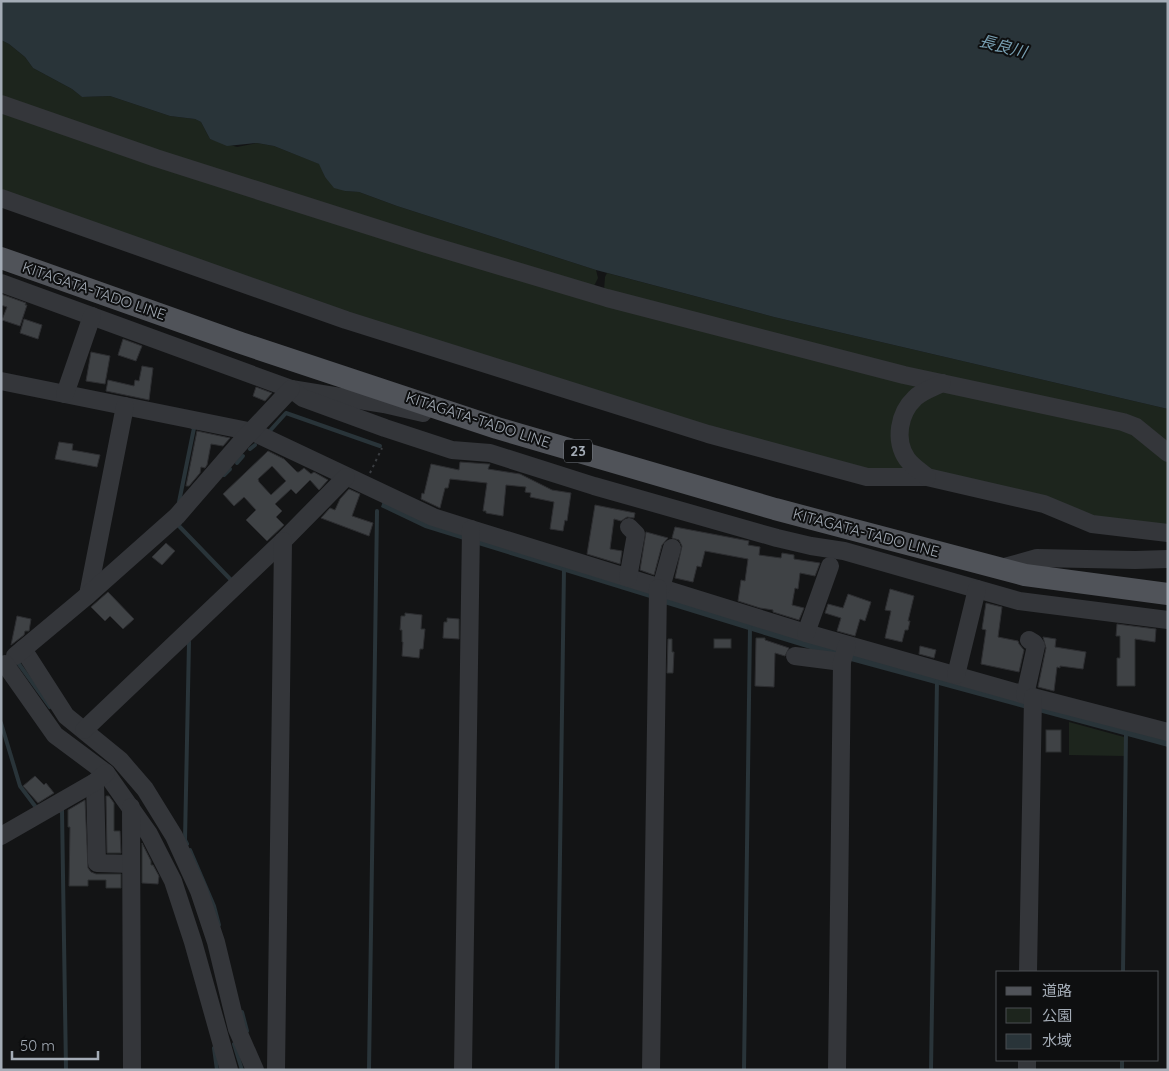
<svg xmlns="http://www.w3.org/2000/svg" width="1169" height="1071" viewBox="0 0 1169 1071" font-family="Quicksand,'Noto Sans JP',sans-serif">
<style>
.green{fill:#1d251d}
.water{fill:#293439}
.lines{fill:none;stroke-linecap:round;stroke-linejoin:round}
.stream{stroke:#293439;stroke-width:4}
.building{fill:#3f4245;stroke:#2d2e31;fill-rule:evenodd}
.path{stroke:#3a3d41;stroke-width:2;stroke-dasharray:2.5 4;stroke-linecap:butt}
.minor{stroke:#34363a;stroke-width:18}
.major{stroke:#505359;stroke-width:22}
.labels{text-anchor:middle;stroke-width:4;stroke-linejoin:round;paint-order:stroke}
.shield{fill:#0e0f10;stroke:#777d84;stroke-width:1}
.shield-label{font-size:14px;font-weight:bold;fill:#a4acb6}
.street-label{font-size:15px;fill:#a4acb6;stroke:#0e0f10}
.water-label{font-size:16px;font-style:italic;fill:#79a0b3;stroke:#0e0f10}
</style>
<rect width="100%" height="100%" fill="#131415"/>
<g class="green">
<polygon points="1,40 9,44 25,57 33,68 72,89 82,97 110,96 170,116 195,119 201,122 210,139 237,147 257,143 274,146 320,164 325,177 345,191 359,192 397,206 596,270 598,278 594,286 158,154 1,99"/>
<polygon points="1,108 154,161 921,382 899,417 915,473 882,474 710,429 348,317 1,192"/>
<polygon points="607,273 774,317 1168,409 1168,446 1157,436 604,290 605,277"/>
<polygon points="950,391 1122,427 1168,461 1168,528 1089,516 926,470 904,443 906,418 934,392"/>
<polygon points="1069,722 1124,737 1124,756 1069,755"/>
</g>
<g class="water">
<polygon points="1,1 1168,1 1168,409 774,317 596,270 397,206 359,192 345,191 334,188 325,177 319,164 274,146 257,143 227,146 210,139 201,122 195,119 170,116 110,96 82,97 72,89 33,68 25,57 9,44 1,40"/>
<polygon points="383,501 467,534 467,541 425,528 381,507"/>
<polygon points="478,538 654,592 653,599 475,544"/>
<polygon points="665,595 840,649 836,657 661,603"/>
<polygon points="850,653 1027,700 1027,709 847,660"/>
<polygon points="1040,703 1168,737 1168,747 1035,711"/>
</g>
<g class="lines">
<g class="stream">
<polyline points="268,433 286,413 380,446"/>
<polyline points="250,449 255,445"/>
<polyline points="237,463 243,456"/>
<polyline points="224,475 230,469"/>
<polyline points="179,502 194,428 192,427"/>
<polyline points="180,523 178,525 232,581 230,582"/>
<polyline points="16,660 50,707"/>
<polyline points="1,723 20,786 38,810"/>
<polyline points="58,811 62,810 66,1070"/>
<polyline points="187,844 185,840 189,642"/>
<polyline points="190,850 214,906 219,925"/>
<polyline points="1123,972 1126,731"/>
<polyline points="242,1012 247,1031"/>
<polyline points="234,1044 242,1070"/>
<polyline points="214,1048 217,1070"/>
<polyline points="369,1070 377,511"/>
<polyline points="557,1070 564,568"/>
<polyline points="744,1070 750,626"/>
<polyline points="931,1070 937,680"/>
<polyline points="1122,1070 1122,1060"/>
</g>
</g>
<g class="building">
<polygon points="1,294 26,303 25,305 27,305 20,326 2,320 7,307 1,305"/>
<polygon points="24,319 42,325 38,339 20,333"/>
<polygon points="123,339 142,346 136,361 118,355"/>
<polygon points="91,352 110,356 105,384 86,381"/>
<polygon points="142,366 153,368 149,400 106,391 108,380 134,386 135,380 139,381"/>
<polygon points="256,387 272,393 265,401 253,396"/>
<polygon points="197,431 230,438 223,446 211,444 207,465 205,468 201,467 200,473 189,486 186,486"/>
<polygon points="59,442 73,444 72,450 100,455 97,467 55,459"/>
<path d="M268 451 284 459 297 472H299L304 468 311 474 314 472 328 480 319 490 310 480 296 494 291 489 275 504 282 511 276 517 284 525 267 541 246 520 256 510 244 497 234 506 223 494ZM272 466 286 481 271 495 259 482 258 479Z"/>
<polygon points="460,462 488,464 490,464 488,469 520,474 552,490 571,493 567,521 565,520 563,531 550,529 554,502 530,497 531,493 525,492 526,487 506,485 503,516 486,513 486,511 483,511 487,483 450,479 448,488 445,488 440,508 421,499 422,493 424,494 431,464 459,470"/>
<polygon points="349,489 360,494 352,516 373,523 369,536 321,518 330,508 335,510 340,499"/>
<polygon points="595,505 635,513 634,518 627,517 621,521 614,519 610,549 622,551 620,564 587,554"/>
<polygon points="675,527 749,541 748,545 760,547 759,555 781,558 782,553 794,555 794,559 820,563 815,576 800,573 798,589 795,588 792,605 804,608 799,620 773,612 773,610 760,608 738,601 741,580 745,581 748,559 705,551 701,567 697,566 693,582 675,578 682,546 679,540 672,538"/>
<polygon points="646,532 668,538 662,545 654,575 640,570"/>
<polygon points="166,543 175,551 162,565 152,557"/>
<polygon points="890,589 914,596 908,621 910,621 908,630 905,630 902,642 885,638 891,611 885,610"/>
<polygon points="108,592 134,619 123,629 110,616 105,621 91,607"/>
<polygon points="848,594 871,602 865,621 860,619 855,636 837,631 841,618 825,613 828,604 843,608"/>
<polygon points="986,603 1002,607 998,637 1018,641 1019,644 1024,650 1019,672 981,664 986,630 982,629"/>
<polygon points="405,613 422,615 421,629 425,629 423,649 420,649 419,658 402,656 403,642 402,642 402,630 400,630 401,616 405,616"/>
<polygon points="17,616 31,619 29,631 25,631 24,635 11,645"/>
<polygon points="447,618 459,619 459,639 443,638 444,622 447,622"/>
<polygon points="1117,624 1156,629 1155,642 1135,639 1135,686 1117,686 1117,658 1120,658 1120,636 1116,636"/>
<polygon points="1043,637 1056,639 1055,647 1086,652 1083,669 1060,666 1060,668 1057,667 1054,691 1038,687 1046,648"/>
<polygon points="756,638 765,638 765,640 789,648 785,656 775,653 774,687 755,686"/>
<polygon points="668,639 672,639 672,652 674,652 673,673 667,673"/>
<rect x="714" y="639" width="17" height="9"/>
<polygon points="920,646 936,650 934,658 919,654"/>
<rect x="1046" y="730" width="15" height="22"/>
<polygon points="35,776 44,785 46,783 54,793 38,803 23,786"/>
<polygon points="106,796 109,796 114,803 114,831 120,831 121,853 107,853"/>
<polygon points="85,800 88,868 91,872 96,874 121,874 121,888 106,888 106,880 88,880 88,886 69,886 70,827 68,827 68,810"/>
<polygon points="142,843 151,861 151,865 153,865 159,876 158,884 142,883"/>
</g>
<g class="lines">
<polyline class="path" points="370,473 382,448"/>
<g class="minor">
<polyline points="1,104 156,158 423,243 607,298 904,375 1123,422 1136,427 1168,453"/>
<polyline points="1,198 346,320 708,434 867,477 927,477 1044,504 1092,524 1168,533"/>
<polyline points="1,283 291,389 384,404 423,413"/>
<polyline points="1,381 253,432 433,517 471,529 806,633 1025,695 1168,732"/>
<polyline points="291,389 303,398 385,428 452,450 490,453 594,486 777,538 811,546 844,551 1019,601 1168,620"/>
<polyline points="65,394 92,316"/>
<path d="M927 477C920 471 912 466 907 459 894 440 899 413 915 398 922 391 933 388 942 383"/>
<polyline points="1001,568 1037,558 1135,560 1168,559"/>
<polyline points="628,578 636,534 629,527"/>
<polyline points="661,588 672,548"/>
<polyline points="88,595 125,406"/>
<polyline points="806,633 830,566"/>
<polyline points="23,649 66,716 120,760 145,789 174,836 199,891 216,942 237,1029 255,1070"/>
<polyline points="15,656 88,595 177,516 242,441 291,389"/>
<polyline points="795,656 842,662"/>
<polyline points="5,664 55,735 106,773 149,834 173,881 193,942 229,1070"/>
<polyline points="956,675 977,589"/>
<polyline points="1025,695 1036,646 1034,643 1029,640"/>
<polyline points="84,730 283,541 346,477"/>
<polyline points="95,782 97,863 131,864"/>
<polyline points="131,807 132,1070"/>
<polyline points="1,836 95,782 106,773"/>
<polyline points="1028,972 1033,697"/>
<polyline points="276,1070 283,541"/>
<polyline points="463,1070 471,529"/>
<polyline points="651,1070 658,588"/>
<polyline points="837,1070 842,662 847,645"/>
<polyline points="1027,1070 1027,1060"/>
</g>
<polyline class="major" points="1,258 241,343 497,428 775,509 1025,575 1168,594"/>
</g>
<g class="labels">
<rect class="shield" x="564" y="439.5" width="28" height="23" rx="4"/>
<g class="shield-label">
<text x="578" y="456">23</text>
</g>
<g class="street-label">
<text transform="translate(94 291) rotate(19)" y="5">KITAGATA-TADO LINE</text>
<text transform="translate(478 420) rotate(18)" y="5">KITAGATA-TADO LINE</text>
<text transform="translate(866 533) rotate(15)" y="5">KITAGATA-TADO LINE</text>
</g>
<g class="water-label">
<text transform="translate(1003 46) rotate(15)" y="6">長良川</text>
</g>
</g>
<rect width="1169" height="1071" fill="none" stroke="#a4acb6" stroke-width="5"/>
<rect x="996" y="971" width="162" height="90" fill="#0e0f10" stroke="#4a4e52"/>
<rect x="1006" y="987" width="25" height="8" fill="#505359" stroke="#4a4e52"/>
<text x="1042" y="996" font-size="15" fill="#a4acb6">道路</text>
<rect x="1006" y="1008" width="25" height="15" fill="#1d251d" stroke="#4a4e52"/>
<text x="1042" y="1021" font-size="15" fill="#a4acb6">公園</text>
<rect x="1006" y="1034" width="25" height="15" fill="#293439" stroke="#4a4e52"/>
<text x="1042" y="1046" font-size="15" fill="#a4acb6">水域</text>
<path d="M12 1051v8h86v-8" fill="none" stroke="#a4acb6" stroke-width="2.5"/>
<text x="20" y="1051" font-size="15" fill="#a4acb6" stroke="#0e0f10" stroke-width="4" paint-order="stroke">50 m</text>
</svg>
